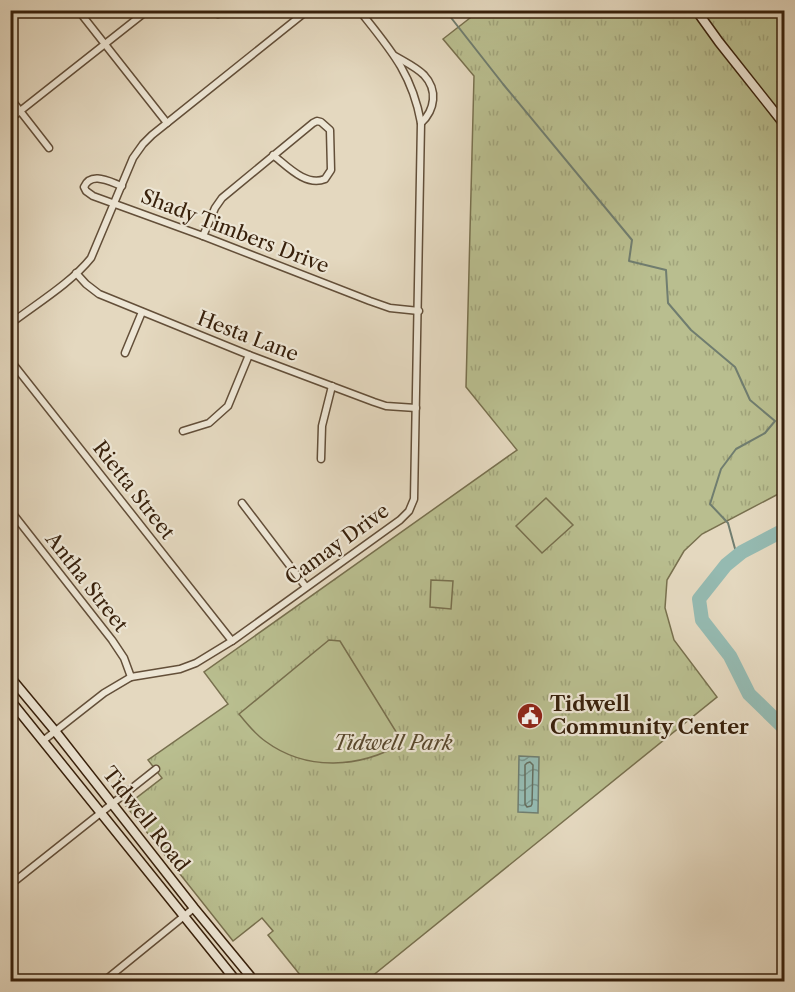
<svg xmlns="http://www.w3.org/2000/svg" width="795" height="992" viewBox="0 0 795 992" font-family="'Libre Caslon Text',serif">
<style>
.grass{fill:url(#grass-tufts);stroke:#78704e;stroke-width:1.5}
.pitch{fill:#b9be8f;stroke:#78704e;stroke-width:1.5}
.water{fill:url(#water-waves);stroke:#707d6f;stroke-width:1.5}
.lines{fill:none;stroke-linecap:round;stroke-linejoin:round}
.shore{stroke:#666e5e;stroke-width:1.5}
.stream{stroke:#707d6f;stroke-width:2}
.river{stroke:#95bab1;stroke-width:14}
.minor-casing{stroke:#634f39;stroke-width:9}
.secondary-casing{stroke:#38210c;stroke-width:11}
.minor{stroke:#ede6d5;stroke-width:6}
.secondary{stroke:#ede6d5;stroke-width:8}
.labels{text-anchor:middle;stroke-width:4.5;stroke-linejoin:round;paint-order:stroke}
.street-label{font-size:20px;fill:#38210c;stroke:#ede6d5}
.poi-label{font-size:20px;font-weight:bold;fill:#38210c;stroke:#ede6d5;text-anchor:start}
.park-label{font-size:20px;font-style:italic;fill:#58482d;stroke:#ede6d5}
</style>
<defs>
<pattern id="grass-tufts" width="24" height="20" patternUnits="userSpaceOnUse" patternTransform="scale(1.5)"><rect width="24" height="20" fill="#b9be8f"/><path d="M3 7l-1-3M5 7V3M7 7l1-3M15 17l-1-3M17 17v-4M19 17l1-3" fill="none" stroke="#a0a37a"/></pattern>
<pattern id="water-waves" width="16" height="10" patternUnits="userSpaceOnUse" patternTransform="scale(1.5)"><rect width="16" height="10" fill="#95bab1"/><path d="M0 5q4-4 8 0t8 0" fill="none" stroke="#7b978e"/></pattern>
</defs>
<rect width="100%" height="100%" fill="#e4d8bf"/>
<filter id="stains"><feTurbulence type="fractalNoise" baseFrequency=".00333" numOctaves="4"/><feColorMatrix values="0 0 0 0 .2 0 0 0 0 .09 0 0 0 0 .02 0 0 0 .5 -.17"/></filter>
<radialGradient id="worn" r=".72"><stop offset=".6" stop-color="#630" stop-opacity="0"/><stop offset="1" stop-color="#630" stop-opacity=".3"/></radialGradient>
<polygon class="grass" points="479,11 784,11 784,491 702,534 684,551 667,580 665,608 674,640 717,697 366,981 305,981 268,935 273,931 262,918 233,941 126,806 162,778 148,760 228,704 204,672 517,450 466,387 474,76 443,39"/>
<g class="pitch">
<polygon points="546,498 573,525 542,553 516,526"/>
<polygon points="431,580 453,581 451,609 430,607"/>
<path d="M329 640 340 641 403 743C360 768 307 772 265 741 255 734 247 724 239 714Z"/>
</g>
<polygon class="water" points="519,756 539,757 538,813 518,812"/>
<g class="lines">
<polygon class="shore" points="530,762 533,765 532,804 531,806 527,807 525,804 525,765 527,763"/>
<polyline class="stream" points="445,10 503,84 632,240 629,261 666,270 668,303 691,330 735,367 750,400 775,421 765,433 736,449 721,469 710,504 728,523 737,556"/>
<polyline class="river" points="784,530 742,552 726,565 699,599 702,620 730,656 749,694 784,728"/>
<g class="minor-casing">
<g id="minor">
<polyline points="78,10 167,123"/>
<polyline points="215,10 218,14"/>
<path d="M395 56C405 62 416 67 424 75 438 90 435 110 421 123"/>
<polyline points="10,98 49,148"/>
<polyline points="10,119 148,10"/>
<path d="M122 186C110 182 91 171 84 187L86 191 93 196 203 236 370 301 390 308 419 311"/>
<path d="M203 236 215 208 222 198 313 123 317 121 321 122 330 130 331 170 325 179C306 187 287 166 273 155"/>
<polyline points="76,273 86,284 99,294 249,355 374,402 386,406 416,408"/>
<path d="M10 324C36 304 71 283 91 258L133 158 143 144 152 135 308 10"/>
<polyline points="125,353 142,312"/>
<polyline points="10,360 232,641"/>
<polyline points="183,431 209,423 228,406 249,355"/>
<polyline points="321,459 322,426 332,386"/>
<polyline points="242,503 306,587"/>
<polyline points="10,510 112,640 124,658 131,677"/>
<path d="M44 740 104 693 131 677 180 669 196 663 232 641 400 520 409 511 414 499 421 123C412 73 390 49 359 10"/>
<polyline points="10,885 156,769"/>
<polyline points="103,982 194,908"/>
</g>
</g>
<g class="secondary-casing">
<g id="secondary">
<polyline points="696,10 719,42 784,124"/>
<polyline points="10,677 55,731 194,908 255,982"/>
<polyline points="10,700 237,982"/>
</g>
</g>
<use href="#minor" class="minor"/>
<use href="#secondary" class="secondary"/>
</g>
<defs>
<g id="civic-disc" transform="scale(1.35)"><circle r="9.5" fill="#8f2418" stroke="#ede6d5"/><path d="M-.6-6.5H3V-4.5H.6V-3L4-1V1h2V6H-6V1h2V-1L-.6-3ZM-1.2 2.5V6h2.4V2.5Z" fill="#fff"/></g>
</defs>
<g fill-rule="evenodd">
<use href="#civic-disc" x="530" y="716"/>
</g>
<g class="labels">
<g class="street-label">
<text transform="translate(235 231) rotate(21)" y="7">Shady Timbers Drive</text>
<text transform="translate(248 336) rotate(21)" y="7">Hesta Lane</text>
<text transform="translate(134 490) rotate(52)" y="7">Rietta Street</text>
<text transform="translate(337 544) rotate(-36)" y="7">Camay Drive</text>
<text transform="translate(87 582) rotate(52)" y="7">Antha Street</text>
<text transform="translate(146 819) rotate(52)" y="7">Tidwell Road</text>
</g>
<g class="poi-label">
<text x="550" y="711">Tidwell<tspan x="550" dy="23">Community Center</tspan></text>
</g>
<g class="park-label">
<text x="393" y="750">Tidwell Park</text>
</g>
</g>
<rect width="795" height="992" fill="none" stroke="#e4d8bf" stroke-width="36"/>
<rect x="12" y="12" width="771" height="968" fill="none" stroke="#38210c" stroke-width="3"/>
<rect x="18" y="18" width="759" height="956" fill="none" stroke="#38210c" stroke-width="1.5"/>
<rect width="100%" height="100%" filter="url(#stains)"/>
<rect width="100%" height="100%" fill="url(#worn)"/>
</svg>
